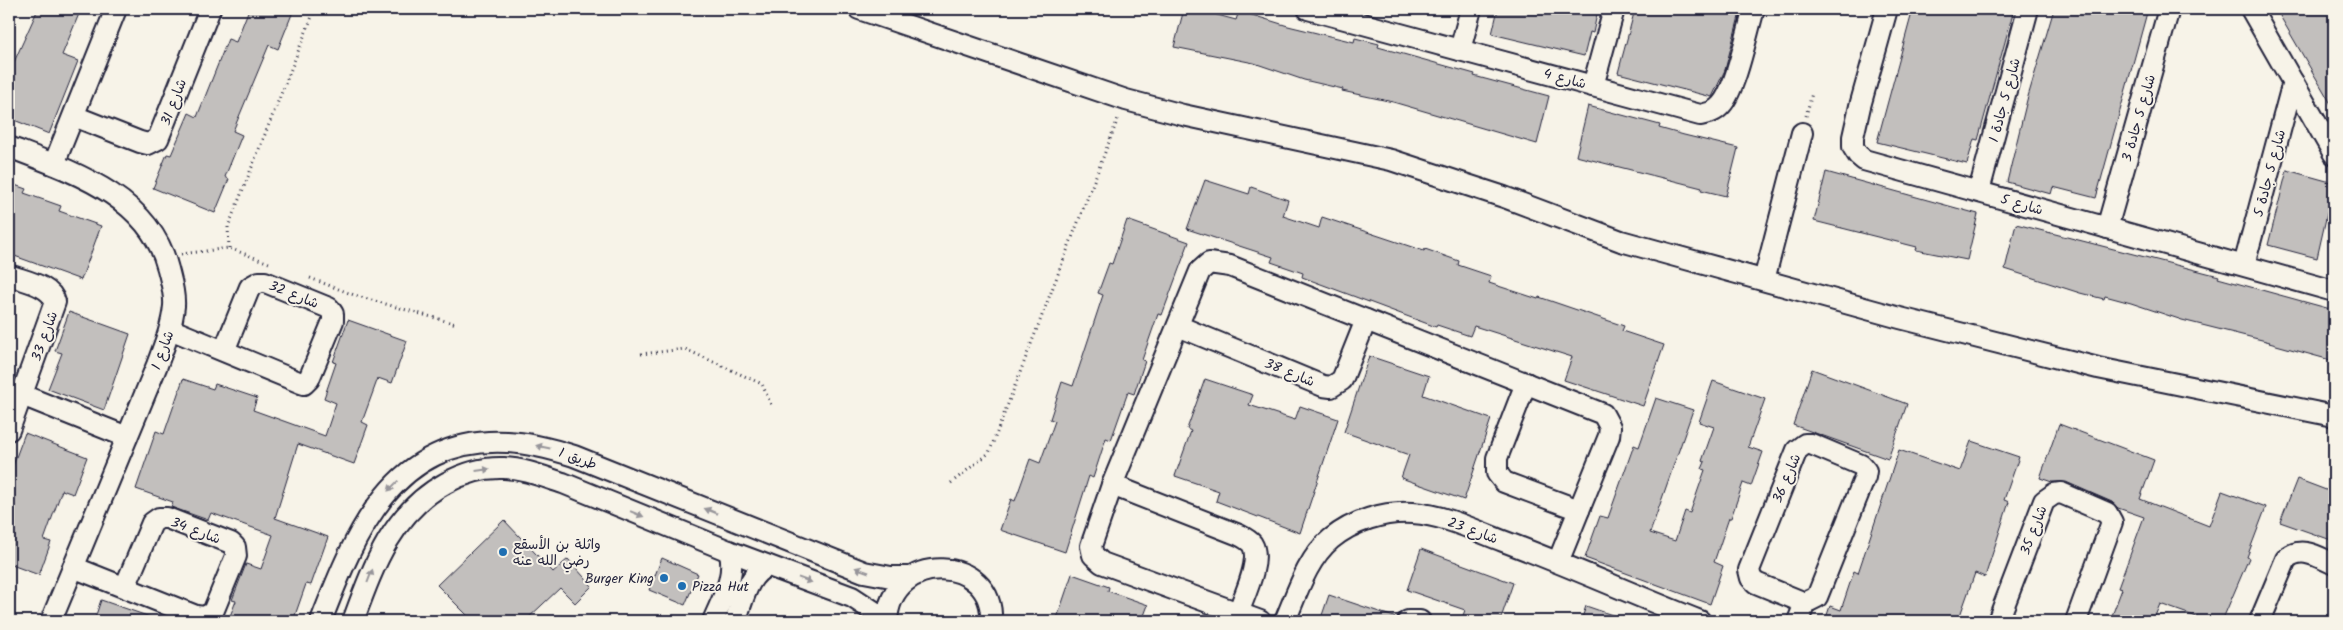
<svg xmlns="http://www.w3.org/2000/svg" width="2343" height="630" viewBox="0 0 2343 630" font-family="Kalam,'Playpen Sans Arabic',sans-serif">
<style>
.building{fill:#c2bfbd;stroke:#22223b}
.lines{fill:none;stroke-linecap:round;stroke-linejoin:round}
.minor-casing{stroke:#22223b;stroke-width:24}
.path{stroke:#22223b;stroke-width:3;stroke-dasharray:1 4;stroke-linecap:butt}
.minor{stroke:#f7f3e8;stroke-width:20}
.oneway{fill:#97959a}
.poi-dot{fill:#1f6fb2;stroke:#f7f3e8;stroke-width:2}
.labels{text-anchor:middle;stroke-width:4;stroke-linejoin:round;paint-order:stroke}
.street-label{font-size:14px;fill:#22223b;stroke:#f7f3e8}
.poi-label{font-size:14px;fill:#22223b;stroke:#f7f3e8;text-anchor:start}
</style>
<rect width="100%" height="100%" fill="#f7f3e8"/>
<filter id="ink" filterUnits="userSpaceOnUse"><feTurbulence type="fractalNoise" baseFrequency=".02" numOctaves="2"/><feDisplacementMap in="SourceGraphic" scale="10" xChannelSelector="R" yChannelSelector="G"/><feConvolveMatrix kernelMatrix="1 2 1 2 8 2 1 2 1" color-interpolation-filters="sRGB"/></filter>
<g filter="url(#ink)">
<g class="building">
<polygon points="38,9 81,9 62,55 78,61 49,134 9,118 9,73"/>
<polygon points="249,9 294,9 278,49 269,45 233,131 242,135 225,177 229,179 215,213 153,188 167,154 171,155 189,113 197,117 228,39 236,42"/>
<polygon points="1184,9 1195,9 1236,20 1239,11 1288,26 1354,42 1355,38 1379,44 1378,47 1475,74 1474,76 1549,96 1537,144 1393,102 1342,91 1343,89 1304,80 1254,63 1174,47"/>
<polygon points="1498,9 1598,9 1593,33 1590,32 1584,56 1492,34"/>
<polygon points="1635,9 1741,9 1725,70 1712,97 1618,73"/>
<polygon points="1913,9 2014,9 1978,140 1974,139 1967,164 1877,142"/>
<polygon points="2054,9 2148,9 2096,198 2053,187 2051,194 2007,182 2027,100"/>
<polygon points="2276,9 2331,9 2334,14 2334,109"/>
<polygon points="1588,106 1660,125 1659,128 1684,135 1738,148 1726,196 1701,190 1702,188 1576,156"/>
<polygon points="2287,170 2334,183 2317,258 2268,245"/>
<polygon points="1826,172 1978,214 1967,260 1916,250 1917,247 1814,221"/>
<polygon points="1205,180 1249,194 1251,187 1288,200 1283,216 1319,228 1322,217 1424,251 1425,249 1459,261 1458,265 1491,276 1489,283 1538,299 1539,297 1624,326 1622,331 1664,345 1643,406 1564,380 1572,357 1474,326 1470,336 1437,325 1436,327 1302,277 1303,273 1271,262 1273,257 1187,229"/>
<polygon points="9,183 26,189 24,193 61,206 59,211 101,226 81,280 9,254"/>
<polygon points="1127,220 1189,242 1162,315 1158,314 1142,360 1145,361 1134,394 1128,392 1111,440 1106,438 1093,478 1089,476 1065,552 1000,530 1011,499 1015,501 1030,459 1040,463 1055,421 1050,419 1062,382 1073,386 1103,295 1098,293 1109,263 1112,264"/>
<polygon points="2016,224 2219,276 2218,278 2334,310 2334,361 2269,343 2270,342 2182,320 2131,303 2105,296 2104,299 2080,293 2005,269"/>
<polygon points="69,312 130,334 104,410 48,389 62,353 55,351"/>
<polygon points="348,320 407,341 392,383 378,378 362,422 368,425 354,464 298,444 275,518 328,537 311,585 306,584 293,621 228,621 236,601 232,600 246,564 261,569 273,535 211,513 208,520 171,507 173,502 136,489 156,431 164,434 183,379 213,389 215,384 257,398 253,410 325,436 336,403 324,398 336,363 333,362"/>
<polygon points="1369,356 1429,376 1423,395 1491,419 1464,500 1401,478 1409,455 1344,432"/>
<polygon points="1812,369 1907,404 1888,459 1793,425"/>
<polygon points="1205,379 1253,395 1249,405 1295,420 1300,406 1338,419 1300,533 1216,501 1219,491 1175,476 1191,431 1187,429"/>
<polygon points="1713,381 1765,399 1748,447 1763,452 1751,486 1743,483 1731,518 1729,518 1714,562 1723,566 1710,604 1585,558 1600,516 1608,518 1634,445 1639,447 1656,398 1693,410 1650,533 1675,541 1685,511 1690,513 1705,470 1702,469 1705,462 1702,461 1714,427 1699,422"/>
<polygon points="2059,424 2154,460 2140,499 2209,526 2222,491 2266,507 2247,557 2249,558 2222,621 2208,621 2160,604 2153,621 2110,621 2122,589 2118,588 2144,517 2118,508 2112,502 2066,482 2052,482 2040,478"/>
<polygon points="25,433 87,457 73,494 62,490 44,540 51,542 39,575 9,564 9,476"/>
<polygon points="1971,441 2019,457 2004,500 2009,502 1985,577 1975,573 1958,621 1825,621 1830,606 1841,610 1854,571 1858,573 1899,450 1960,471"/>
<polygon points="2297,479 2334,493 2334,541 2280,522"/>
<polygon points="504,520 553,572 568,559 592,586 575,603 560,588 525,621 473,621 437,585"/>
<polygon points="1421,549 1513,583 1500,621 1461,621 1465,610 1407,590"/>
<polygon points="662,558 698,574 685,605 649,590"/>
<polygon points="1072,574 1109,587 1108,591 1148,605 1142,621 1056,621"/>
<polygon points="1329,595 1397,618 1396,621 1320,621"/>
<polygon points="101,600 156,619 156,621 94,621"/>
<polygon points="1586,606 1624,619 1624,621 1581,621"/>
</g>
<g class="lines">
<g class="minor-casing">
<g id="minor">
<polyline points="859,9 1126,100 1183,115 1391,160 1504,197 1621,241 1900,318 2098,368 2334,416"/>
<path d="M1308 9 1700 115C1709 113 1715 112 1721 105 1736 89 1747 32 1754 9"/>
<polyline points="1887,9 1860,106 1853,137 1853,147 1858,155 1864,160 2334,291"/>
<polyline points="2251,9 2334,154"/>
<polyline points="1460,50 1471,9"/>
<polyline points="1593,86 1614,9"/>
<polyline points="74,116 140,142 148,144 158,139 210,9"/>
<path d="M9 147C71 171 150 196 168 269 171 281 175 293 174 306 172 327 164 346 157 365L51 621"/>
<polyline points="54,164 116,9"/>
<polyline points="1979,191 2028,9"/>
<polyline points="2107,228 2169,9"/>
<polyline points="2244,265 2293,82"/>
<path d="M9 275C24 281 51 285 55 302L9 430"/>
<polyline points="1764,280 1802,133"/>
<polyline points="1178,326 1323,386 1331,387 1342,380 1366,320"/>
<polyline points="170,329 301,383 304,384 309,379 333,321 333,314 329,308 265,282 259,282 250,287 224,351"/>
<polyline points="1526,383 1497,458 1497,473 1504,482 1579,510"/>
<polyline points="22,395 127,437"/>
<polygon points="1805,444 1811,444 1861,465 1866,471 1865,477 1817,597 1805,603 1756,583 1751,578 1749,570 1797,450"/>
<path d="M1112 485 1239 535C1243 537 1249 540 1252 544 1262 560 1244 596 1238 613"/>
<polyline points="73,567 196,616 205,617 213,612 236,556 235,547 231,543 167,518 159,518 152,523 125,587"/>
<path d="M321 621C355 533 394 436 507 442 530 443 552 449 574 456L864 572 891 577H910"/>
<path d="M353 621C373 567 392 512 446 483 464 473 483 467 504 468 525 469 544 477 563 483L729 551 852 597 887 620"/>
<path d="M713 621C722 599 737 575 729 551"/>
<path d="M735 621C743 602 747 574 768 566"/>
<path d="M887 621C891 549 995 555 991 621"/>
<polyline points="1260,621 1102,563 1093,555 1091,546 1112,485 1200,271 1209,263 1230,266 1603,414 1610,427 1609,436 1558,562"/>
<path d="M1285 621C1297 593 1307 559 1331 539 1353 521 1384 511 1413 513 1444 515 1474 530 1503 541 1570 566 1634 595 1700 621"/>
<polyline points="1408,621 1420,621"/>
<polyline points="1798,621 1805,603"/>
<polyline points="1998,621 2044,501 2054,494 2061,493 2107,513 2112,522 2076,621"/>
<path d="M2260 621 2286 559C2301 545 2318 557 2334 564"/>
</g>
</g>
<g class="path">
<polyline points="1806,116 1812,93"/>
<polyline points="229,248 228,227 315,9"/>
<polyline points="181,254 229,248 269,263"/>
<polyline points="310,278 354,295 456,324"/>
<polyline points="641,354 685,349 762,384 772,407"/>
<polyline points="951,483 989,453 1119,116"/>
</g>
<use href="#minor" class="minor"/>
</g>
<defs><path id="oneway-solid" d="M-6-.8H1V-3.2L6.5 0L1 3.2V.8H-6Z" transform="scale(1.25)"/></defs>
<g class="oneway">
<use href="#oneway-solid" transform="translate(543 447) rotate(-168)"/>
<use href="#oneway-solid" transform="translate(483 470) rotate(-7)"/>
<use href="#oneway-solid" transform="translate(393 486) rotate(135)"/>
<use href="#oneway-solid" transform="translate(711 511) rotate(-158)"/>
<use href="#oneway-solid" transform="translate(637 514) rotate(22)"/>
<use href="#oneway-solid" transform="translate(862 570) rotate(-161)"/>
<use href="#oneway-solid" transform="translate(370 576) rotate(-69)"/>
<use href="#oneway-solid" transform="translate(805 580) rotate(20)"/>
</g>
</g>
<g class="poi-dot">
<circle cx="503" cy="552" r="5"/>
<circle cx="664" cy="578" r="5"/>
<circle cx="682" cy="586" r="5"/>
</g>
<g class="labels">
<g class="street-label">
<text transform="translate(1565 78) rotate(15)" y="5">شارع 4</text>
<text transform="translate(2004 100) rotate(-75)" y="5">شارع 5 جادة 1</text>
<text transform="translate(173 102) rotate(-69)" y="5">شارع 31</text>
<text transform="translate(2138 118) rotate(-74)" y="5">شارع 5 جادة 3</text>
<text transform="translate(2269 173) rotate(-75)" y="5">شارع 5 جادة 5</text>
<text transform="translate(2022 204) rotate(16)" y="5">شارع 5</text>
<text transform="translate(294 294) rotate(22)" y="5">شارع 32</text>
<text transform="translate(44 336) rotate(-70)" y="5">شارع 33</text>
<text transform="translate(162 350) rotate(-70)" y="5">شارع 1</text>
<text transform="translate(1290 372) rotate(22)" y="5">شارع 38</text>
<text transform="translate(578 458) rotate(19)" y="5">طريق 1</text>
<text transform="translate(1786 478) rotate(-67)" y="5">شارع 36</text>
<text transform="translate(196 530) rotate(21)" y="5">شارع 34</text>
<text transform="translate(1473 530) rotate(20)" y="5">شارع 23</text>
<text transform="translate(2033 530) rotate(-69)" y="5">شارع 35</text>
</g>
<g class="poi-label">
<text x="513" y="549">واثلة بن الأسقع<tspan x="513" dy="16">رضي الله عنه</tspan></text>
<text x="654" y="583" text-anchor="end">Burger King</text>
<text x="692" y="591">Pizza Hut</text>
</g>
</g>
<rect width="2343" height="630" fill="none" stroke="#f7f3e8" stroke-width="30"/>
<rect x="15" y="15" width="2313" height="600" fill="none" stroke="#22223b" stroke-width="2" filter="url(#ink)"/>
</svg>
